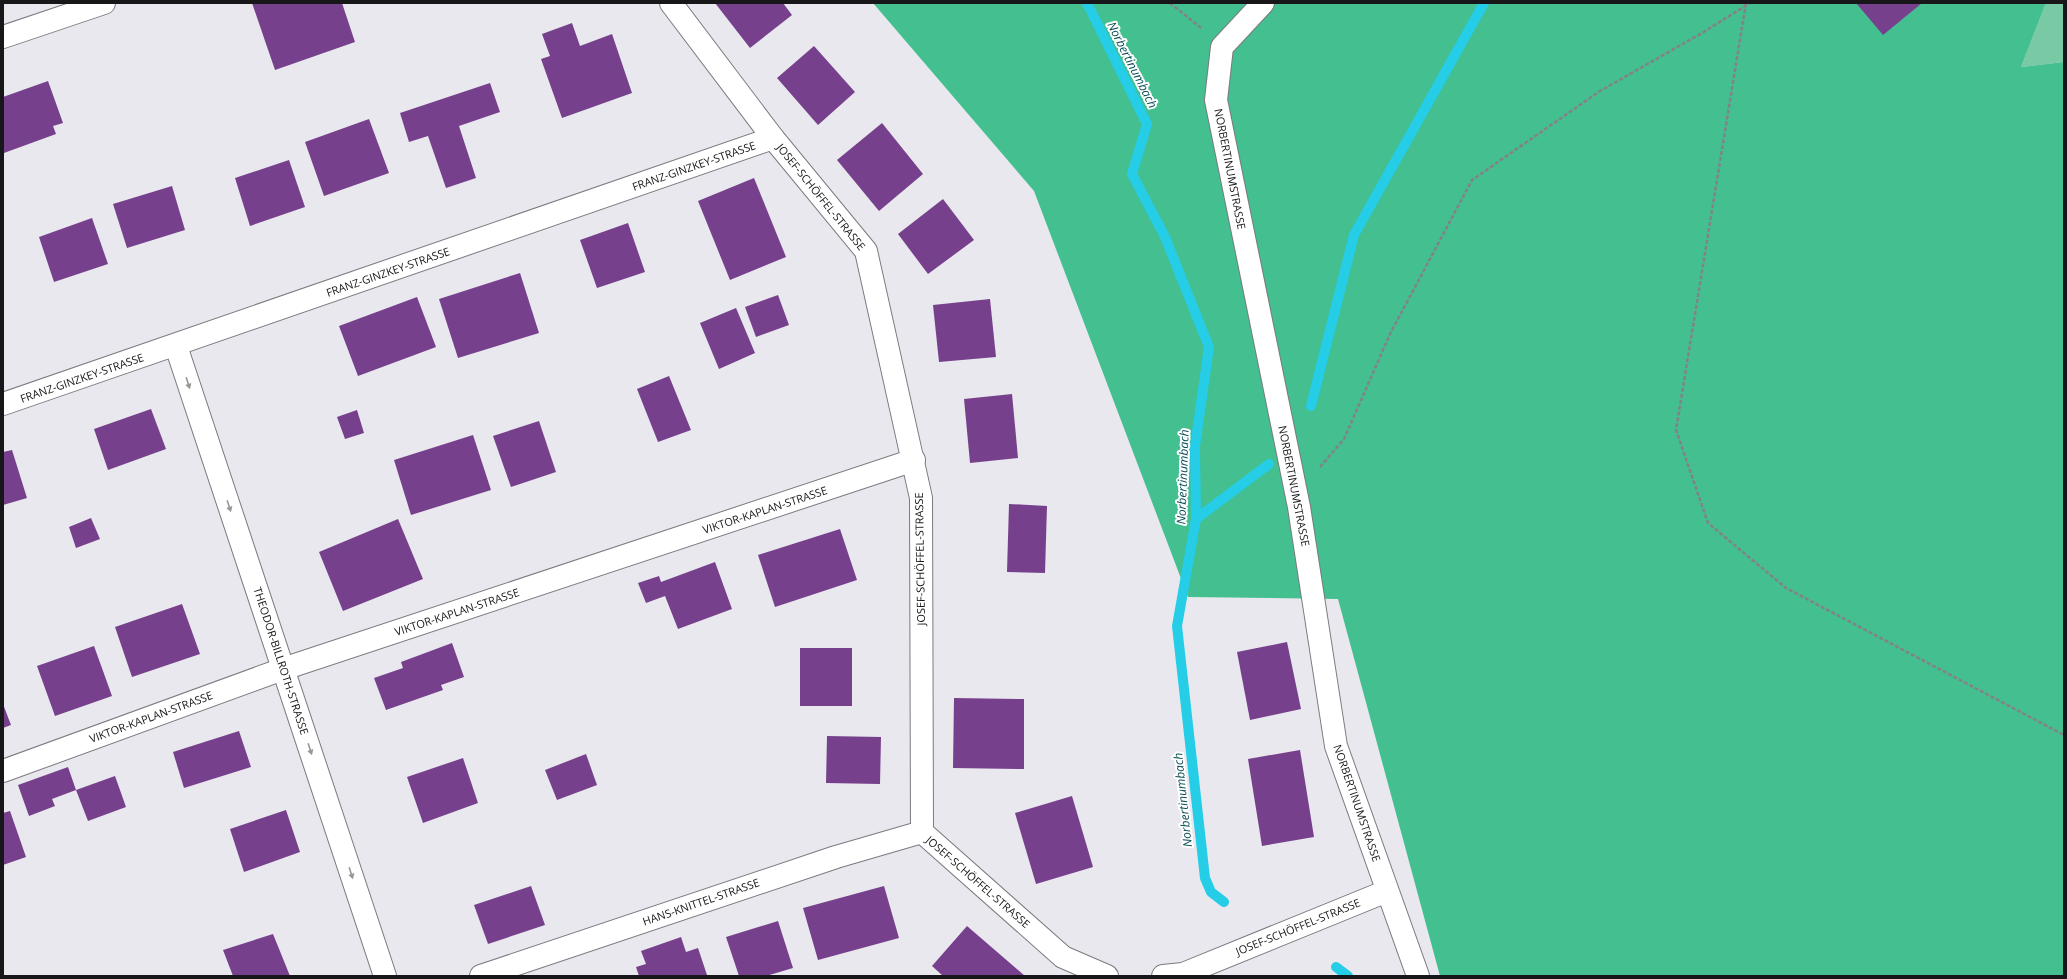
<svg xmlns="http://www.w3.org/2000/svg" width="2067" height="979" viewBox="0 0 2067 979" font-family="'Open Sans',sans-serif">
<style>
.green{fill:#79c9a5}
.forest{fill:#43bf90}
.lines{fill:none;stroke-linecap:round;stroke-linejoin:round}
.stream{stroke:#25cde7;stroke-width:10}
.building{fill:#77408c}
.minor-casing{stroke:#7a7a80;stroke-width:24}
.path{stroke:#838387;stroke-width:2.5;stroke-dasharray:4 2;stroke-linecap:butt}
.minor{stroke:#fff;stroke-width:22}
.oneway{fill:#979798}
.labels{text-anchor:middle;stroke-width:4;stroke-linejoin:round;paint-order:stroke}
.street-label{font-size:11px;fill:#171719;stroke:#fff}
.water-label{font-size:12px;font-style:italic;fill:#074c57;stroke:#fff}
</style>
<rect width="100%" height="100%" fill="#e8e8ee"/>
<polygon class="green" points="2046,3 2064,3 2064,62 2021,67"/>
<polygon class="forest" points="873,3 2046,3 2021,67 2064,62 2064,976 1440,976 1338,599 1188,597 1034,191"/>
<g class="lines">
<g class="stream">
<polyline points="1087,3 1147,124 1132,174 1165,237 1209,347 1195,446 1196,519 1177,626 1205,878 1211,892 1224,902"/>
<polyline points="1311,406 1354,235 1484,3"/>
<polyline points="1196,519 1269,464"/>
<polyline points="1336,967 1348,976"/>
</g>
</g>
<g class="building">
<polygon points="252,3 342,3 355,42 275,70"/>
<polygon points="715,3 783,3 792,15 750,48"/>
<polygon points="1856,3 1922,3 1883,35"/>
<polygon points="572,23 580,46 612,34 632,93 562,118 541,59 550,56 542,34"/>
<polygon points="814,46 855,92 818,125 777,78"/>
<polygon points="48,81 63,123 53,126 56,134 4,153 3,97"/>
<polygon points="490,83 500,112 459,126 476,178 446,188 428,136 409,142 400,113"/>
<polygon points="369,119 389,173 324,196 305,142"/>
<polygon points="882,123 923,174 879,211 837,160"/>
<polygon points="289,160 305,207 250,226 235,178"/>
<polygon points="754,178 786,257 730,280 698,201"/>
<polygon points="172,186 185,230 127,248 113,204"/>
<polygon points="943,199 974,240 928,274 898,234"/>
<polygon points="92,218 108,264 54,282 39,237"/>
<polygon points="628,223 645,272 597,288 580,240"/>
<polygon points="520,273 539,333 458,358 439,299"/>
<polygon points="778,295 789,325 756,337 745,307"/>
<polygon points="417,297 436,347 358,376 339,326"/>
<polygon points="990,299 996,357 939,362 933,305"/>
<polygon points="736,308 755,353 719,369 700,323"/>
<polygon points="669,376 691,430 658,442 637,389"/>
<polygon points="1012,394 1018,458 970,463 964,399"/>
<polygon points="151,409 166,449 108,470 94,429"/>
<polygon points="357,410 364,433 345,439 337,417"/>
<polygon points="539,421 556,472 511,487 493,436"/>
<polygon points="473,435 491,490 411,515 394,460"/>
<polygon points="12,450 27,498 3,505 3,452"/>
<polygon points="1009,504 1047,506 1045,573 1007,572"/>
<polygon points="91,518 100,539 76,548 69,527"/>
<polygon points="398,519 423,579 343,611 319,552"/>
<polygon points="840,529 857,580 775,607 758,555"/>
<polygon points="715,562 732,609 678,629 665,596 646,603 638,583 659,576 661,582"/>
<polygon points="182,604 200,654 132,677 115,627"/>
<polygon points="1287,642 1301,709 1250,720 1237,652"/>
<polygon points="452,643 464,677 441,685 443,690 386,710 374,678 403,668 401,662"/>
<polygon points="94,646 112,696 55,716 37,666"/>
<rect x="800" y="648" width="52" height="58"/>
<polygon points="954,698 1024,699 1024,769 953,768"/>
<polygon points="3,704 11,725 3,728"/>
<polygon points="239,731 251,767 184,788 173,752"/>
<polygon points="827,736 881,737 880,784 826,783"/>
<polygon points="1300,750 1314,837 1262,846 1248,759"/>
<polygon points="586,754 597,785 557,800 545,770"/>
<polygon points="463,758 478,803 423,823 407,777"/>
<polygon points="68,767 76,790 52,799 55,806 29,816 18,785"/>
<polygon points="115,776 126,807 88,821 76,790"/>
<polygon points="1072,796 1093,867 1036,884 1015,813"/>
<polygon points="286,810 300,852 244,872 230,829"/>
<polygon points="10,811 26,857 3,865 3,813"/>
<polygon points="531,886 545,925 488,944 474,905"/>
<polygon points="884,886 899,938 818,960 803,908"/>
<polygon points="778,921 793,968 766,976 739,976 726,937"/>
<polygon points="967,926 1025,976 943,976 932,966"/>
<polygon points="273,934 290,976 233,976 223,950"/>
<polygon points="681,937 686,952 698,948 707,975 639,976 636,967 646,964 641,951"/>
</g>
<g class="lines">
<g class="minor-casing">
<g id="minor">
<polyline points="671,3 773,138 866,251 921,498 922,832 1063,957 1107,976"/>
<polyline points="1263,3 1222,47 1216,100 1299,507 1336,746 1418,976"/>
<polyline points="3,37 104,3"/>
<polyline points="176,346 385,976"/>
<polyline points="3,404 773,138"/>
<polyline points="3,771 283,669 914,460"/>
<polyline points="481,976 836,857 922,832"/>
<polyline points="1163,976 1183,974 1387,891"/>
</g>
</g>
<g class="path">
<polyline points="1170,3 1201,28"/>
<polyline points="1746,3 1676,430 1708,523 1786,588 2064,735"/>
<polyline points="1320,467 1344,439 1390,334 1472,180 1600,91 1702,33 1750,3"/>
</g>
<use href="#minor" class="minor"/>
</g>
<defs><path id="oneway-solid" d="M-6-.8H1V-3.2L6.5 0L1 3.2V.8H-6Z"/></defs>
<g class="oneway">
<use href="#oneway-solid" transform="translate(188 383) rotate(72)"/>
<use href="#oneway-solid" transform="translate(229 506) rotate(72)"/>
<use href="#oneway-solid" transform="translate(310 749) rotate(72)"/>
<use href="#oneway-solid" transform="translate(351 873) rotate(72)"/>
</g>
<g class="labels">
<g class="street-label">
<text transform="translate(694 166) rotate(-19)" y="4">FRANZ-GINZKEY-STRASSE</text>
<text transform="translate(1230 169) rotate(79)" y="4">NORBERTINUMSTRASSE</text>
<text transform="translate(821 197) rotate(51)" y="4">JOSEF-SCHÖFFEL-STRASSE</text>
<text transform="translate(388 272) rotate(-19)" y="4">FRANZ-GINZKEY-STRASSE</text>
<text transform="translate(82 378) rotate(-19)" y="4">FRANZ-GINZKEY-STRASSE</text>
<text transform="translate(1294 486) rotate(79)" y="4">NORBERTINUMSTRASSE</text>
<text transform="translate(765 510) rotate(-18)" y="4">VIKTOR-KAPLAN-STRASSE</text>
<text transform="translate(920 559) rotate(-91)" y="4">JOSEF-SCHÖFFEL-STRASSE</text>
<text transform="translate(457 612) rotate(-18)" y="4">VIKTOR-KAPLAN-STRASSE</text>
<text transform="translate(281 661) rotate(72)" y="4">THEODOR-BILLROTH-STRASSE</text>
<text transform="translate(151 717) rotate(-20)" y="4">VIKTOR-KAPLAN-STRASSE</text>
<text transform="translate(1357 803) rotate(71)" y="4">NORBERTINUMSTRASSE</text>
<text transform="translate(978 882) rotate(41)" y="4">JOSEF-SCHÖFFEL-STRASSE</text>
<text transform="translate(701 902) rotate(-19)" y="4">HANS-KNITTEL-STRASSE</text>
<text transform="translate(1298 927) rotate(-22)" y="4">JOSEF-SCHÖFFEL-STRASSE</text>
</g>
<g class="water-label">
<text transform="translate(1132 65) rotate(63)" y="4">Norbertinumbach</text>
<text transform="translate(1183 477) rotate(-88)" y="4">Norbertinumbach</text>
<text transform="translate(1183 800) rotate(-96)" y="4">Norbertinumbach</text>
</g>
</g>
<rect width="2067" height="979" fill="none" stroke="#171719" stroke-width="8"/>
</svg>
